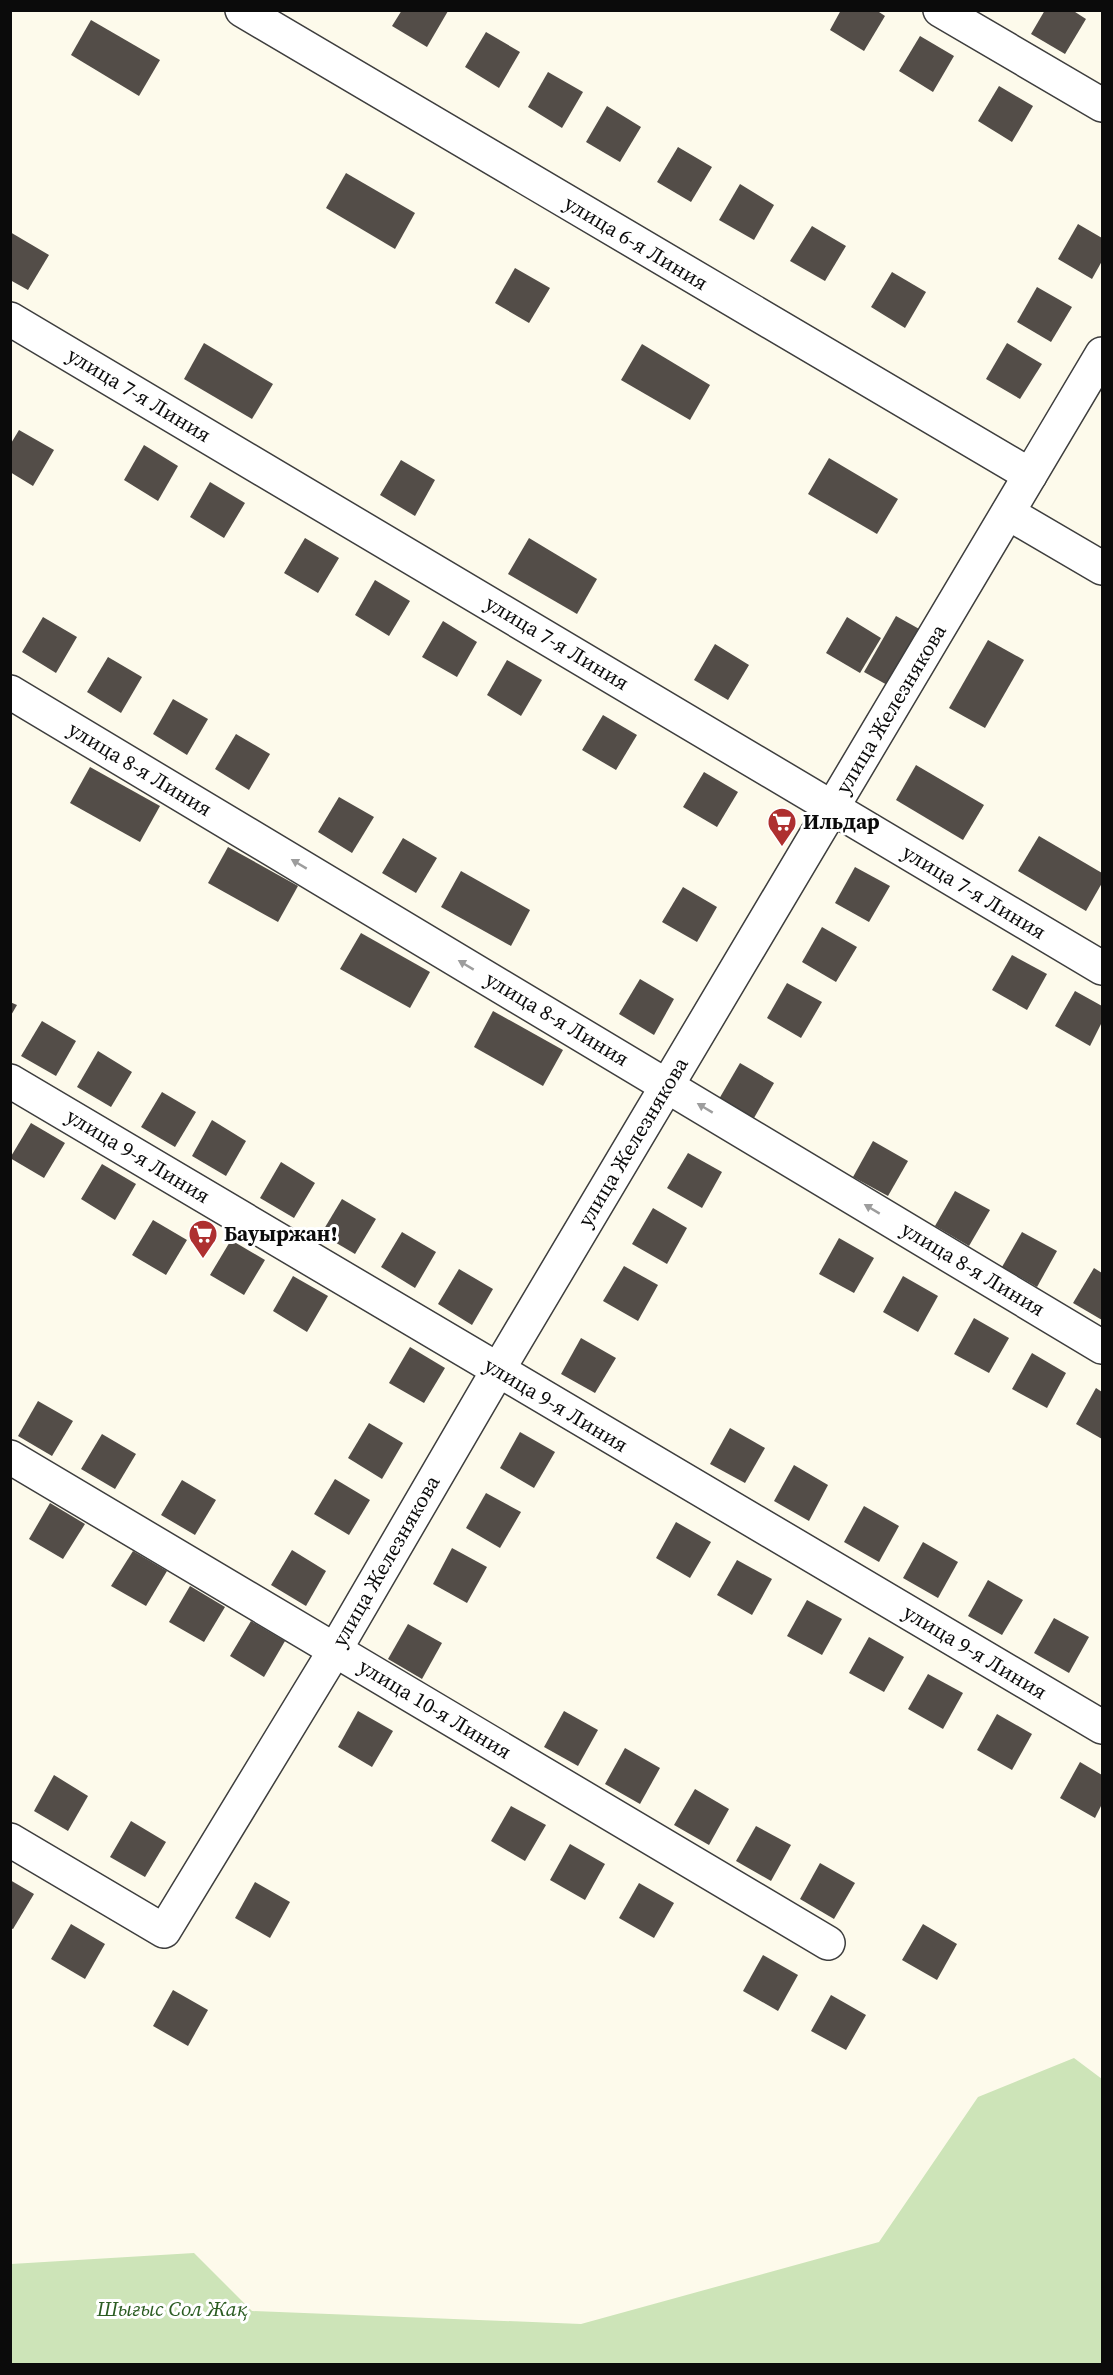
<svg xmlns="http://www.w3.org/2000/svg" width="1113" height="2375" viewBox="0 0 1113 2375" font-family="'Source Serif 4',serif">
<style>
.green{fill:#cde4b8}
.building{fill:#534d48}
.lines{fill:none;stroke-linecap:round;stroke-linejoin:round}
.minor-casing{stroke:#3e3e3e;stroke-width:36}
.minor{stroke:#fff;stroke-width:33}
.oneway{fill:#9d9d9d}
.labels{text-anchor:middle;stroke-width:6;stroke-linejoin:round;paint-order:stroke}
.street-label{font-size:21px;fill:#0b0b0b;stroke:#fff}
.poi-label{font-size:21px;font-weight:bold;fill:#0b0b0b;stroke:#fff;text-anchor:start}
.park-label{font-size:21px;font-style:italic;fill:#2b5c22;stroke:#fff}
</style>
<rect width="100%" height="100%" fill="#fdfaeb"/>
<polygon class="green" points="1074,2058 1102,2079 1102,2364 11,2364 11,2264 194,2253 252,2311 581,2324 879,2242 978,2097"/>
<g class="building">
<polygon points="402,10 446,10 448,11 427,47 392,26"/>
<polygon points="841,10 876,10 885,16 864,51 830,30"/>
<polygon points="1045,10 1072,10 1086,19 1065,54 1031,34"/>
<polygon points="91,20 160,60 139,96 71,55"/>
<polygon points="486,32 520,52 499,88 465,67"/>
<polygon points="920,36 954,56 933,92 899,71"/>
<polygon points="548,72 583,92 562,128 528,107"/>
<polygon points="999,86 1033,106 1012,142 978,121"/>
<polygon points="607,106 641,127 620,162 586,142"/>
<polygon points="678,147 712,167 691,202 657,182"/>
<polygon points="346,173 415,213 395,249 326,208"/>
<polygon points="740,184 774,205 754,240 719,220"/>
<polygon points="1078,224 1102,238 1102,261 1092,279 1058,259"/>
<polygon points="812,226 846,246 825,281 790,261"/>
<polygon points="10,232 49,255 28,290 10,280"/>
<polygon points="515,268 550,288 529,323 495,303"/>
<polygon points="892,272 926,292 905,328 871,307"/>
<polygon points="1037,287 1072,307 1051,342 1017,322"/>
<polygon points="204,343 273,384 252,419 184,379"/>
<polygon points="1007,343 1042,364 1020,399 986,379"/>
<polygon points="642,344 710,385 690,420 621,380"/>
<polygon points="19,430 54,450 33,486 10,472 10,445"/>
<polygon points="144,445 178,466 158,501 124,480"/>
<polygon points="829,458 898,499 877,534 808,494"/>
<polygon points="401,460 435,480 415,516 380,495"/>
<polygon points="210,482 245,503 224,538 190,517"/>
<polygon points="305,538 339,558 318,593 284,573"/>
<polygon points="529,538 597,579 577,614 508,574"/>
<polygon points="375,580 410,601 389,636 355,615"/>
<polygon points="896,616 921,630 889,686 864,672"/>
<polygon points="43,617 77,637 56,673 22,652"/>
<polygon points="847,617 881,638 860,673 826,653"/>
<polygon points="443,621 477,642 457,677 422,657"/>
<polygon points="988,640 1024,660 985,728 949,708"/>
<polygon points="715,644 749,665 728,700 694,680"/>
<polygon points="108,657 142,677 121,713 87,692"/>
<polygon points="507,660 542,680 521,716 487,695"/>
<polygon points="173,699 208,719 187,755 153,734"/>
<polygon points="603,715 637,735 616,770 582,750"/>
<polygon points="236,734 270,754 249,790 215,769"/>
<polygon points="916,765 984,805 963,840 896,800"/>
<polygon points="90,767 160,806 140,842 70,803"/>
<polygon points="704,772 738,792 717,827 683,807"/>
<polygon points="339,797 374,817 352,853 318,832"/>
<polygon points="1039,836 1102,873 1102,883 1086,911 1018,871"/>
<polygon points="403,838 437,858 416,893 382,873"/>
<polygon points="228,847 298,886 278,922 208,883"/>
<polygon points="855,867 890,886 869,922 835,903"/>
<polygon points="461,871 530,910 511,946 441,907"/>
<polygon points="683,887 717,907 697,942 662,922"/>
<polygon points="822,927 857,947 836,982 802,962"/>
<polygon points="361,933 430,972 410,1008 340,969"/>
<polygon points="1012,955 1047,974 1027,1010 992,990"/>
<polygon points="640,979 674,999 654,1035 619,1014"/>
<polygon points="787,983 822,1002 801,1038 767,1018"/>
<polygon points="1075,991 1102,1006 1102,1022 1090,1046 1055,1026"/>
<polygon points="10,1002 17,1005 10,1017"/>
<polygon points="493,1011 563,1050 543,1086 474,1047"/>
<polygon points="42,1021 76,1041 56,1076 21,1056"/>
<polygon points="98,1051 132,1072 111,1107 77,1087"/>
<polygon points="740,1063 774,1083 754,1118 719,1099"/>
<polygon points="162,1092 196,1112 175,1147 141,1127"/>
<polygon points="212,1120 246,1141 226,1176 192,1156"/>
<polygon points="31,1123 65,1143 44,1178 10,1158"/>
<polygon points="873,1141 908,1161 888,1196 853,1177"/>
<polygon points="688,1153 722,1172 702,1208 667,1188"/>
<polygon points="281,1162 315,1183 294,1218 260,1198"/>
<polygon points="102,1164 136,1184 115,1220 81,1199"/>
<polygon points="955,1191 990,1210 969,1246 935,1226"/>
<polygon points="342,1199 376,1219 355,1254 321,1234"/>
<polygon points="653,1208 687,1228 667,1264 632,1244"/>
<polygon points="153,1220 187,1240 166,1275 132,1255"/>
<polygon points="402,1232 436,1252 415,1288 381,1267"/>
<polygon points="1022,1232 1057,1251 1037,1287 1002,1267"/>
<polygon points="839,1238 874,1258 854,1293 819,1274"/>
<polygon points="231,1240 265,1260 244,1295 210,1275"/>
<polygon points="624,1266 658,1285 638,1321 603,1301"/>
<polygon points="1094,1268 1102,1273 1102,1320 1073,1303"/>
<polygon points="459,1269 493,1289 472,1325 438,1304"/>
<polygon points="293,1276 328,1296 307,1332 273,1311"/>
<polygon points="903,1276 938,1296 918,1332 883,1312"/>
<polygon points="974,1318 1009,1338 989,1373 954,1354"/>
<polygon points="581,1338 616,1358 595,1393 561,1374"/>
<polygon points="410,1347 445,1368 424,1403 389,1383"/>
<polygon points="1032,1353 1066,1373 1047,1408 1012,1389"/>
<polygon points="1096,1388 1102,1392 1102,1439 1076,1424"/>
<polygon points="38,1401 73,1421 52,1456 18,1436"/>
<polygon points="369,1423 403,1443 382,1479 348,1458"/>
<polygon points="730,1428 765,1448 745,1483 710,1464"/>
<polygon points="520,1432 555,1452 534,1488 500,1468"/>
<polygon points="102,1434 136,1454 115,1489 81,1469"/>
<polygon points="794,1465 828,1485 809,1521 774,1501"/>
<polygon points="335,1479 370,1500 349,1535 314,1514"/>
<polygon points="182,1480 216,1500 195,1535 161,1515"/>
<polygon points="486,1493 521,1512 500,1548 466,1528"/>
<polygon points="50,1503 85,1524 63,1559 29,1539"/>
<polygon points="864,1506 899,1526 879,1562 844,1542"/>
<polygon points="676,1522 711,1542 690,1578 656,1558"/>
<polygon points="923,1542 958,1562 938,1598 903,1578"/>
<polygon points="452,1548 487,1567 467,1603 433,1584"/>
<polygon points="292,1550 326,1571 306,1606 271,1585"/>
<polygon points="133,1551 167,1571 146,1606 111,1586"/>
<polygon points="737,1560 772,1579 752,1615 717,1595"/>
<polygon points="988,1580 1023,1600 1002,1635 968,1616"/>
<polygon points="190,1586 225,1607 204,1642 169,1622"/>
<polygon points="807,1600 842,1619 822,1655 787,1636"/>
<polygon points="1054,1618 1089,1637 1069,1673 1034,1653"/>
<polygon points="251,1621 285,1641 264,1677 230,1656"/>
<polygon points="408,1624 442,1643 422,1679 388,1659"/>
<polygon points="869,1637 904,1657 884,1692 849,1673"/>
<polygon points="928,1674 963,1693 943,1729 908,1709"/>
<polygon points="358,1711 393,1731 372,1767 338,1747"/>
<polygon points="564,1711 598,1730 578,1766 544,1747"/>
<polygon points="997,1714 1032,1734 1012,1770 977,1750"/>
<polygon points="625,1748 660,1768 640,1804 605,1784"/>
<polygon points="1080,1762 1102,1775 1102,1804 1095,1818 1060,1798"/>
<polygon points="54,1775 88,1796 68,1831 34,1811"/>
<polygon points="695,1789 729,1809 709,1845 674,1825"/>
<polygon points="511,1806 546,1825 525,1861 491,1841"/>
<polygon points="131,1821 166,1842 145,1877 110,1857"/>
<polygon points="756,1826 791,1845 771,1881 736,1861"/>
<polygon points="570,1844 605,1864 585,1900 550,1880"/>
<polygon points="820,1863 855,1883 834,1919 800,1899"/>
<polygon points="10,1880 34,1894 13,1929 10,1928"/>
<polygon points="255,1882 290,1902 270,1938 235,1918"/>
<polygon points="639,1883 674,1903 654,1938 619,1918"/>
<polygon points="71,1924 105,1944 85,1979 51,1959"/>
<polygon points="923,1924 957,1944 937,1980 902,1960"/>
<polygon points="763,1955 798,1975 778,2011 743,1991"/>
<polygon points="173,1990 208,2010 188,2046 153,2026"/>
<polygon points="831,1995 866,2015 846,2050 811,2031"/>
</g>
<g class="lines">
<g class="minor-casing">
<g id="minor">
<polyline points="242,10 1030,475"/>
<polyline points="940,10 1102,105"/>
<polyline points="10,319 1102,968"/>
<polyline points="1008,513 1102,568"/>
<polyline points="10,692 1102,1347"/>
<polyline points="10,1081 1102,1727"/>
<polyline points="10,1457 828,1943"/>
<polyline points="10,1840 164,1931 335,1650 498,1370 1102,354"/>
</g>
</g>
<use href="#minor" class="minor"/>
</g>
<defs><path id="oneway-solid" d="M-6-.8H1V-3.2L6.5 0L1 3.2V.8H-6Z" transform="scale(1.5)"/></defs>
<g class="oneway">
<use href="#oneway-solid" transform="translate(299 864) rotate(-149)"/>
<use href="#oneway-solid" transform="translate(466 965) rotate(-149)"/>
<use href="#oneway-solid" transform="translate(705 1108) rotate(-149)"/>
<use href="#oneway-solid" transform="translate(872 1209) rotate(-149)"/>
</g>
<defs>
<g id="supermarket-pin" transform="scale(1.5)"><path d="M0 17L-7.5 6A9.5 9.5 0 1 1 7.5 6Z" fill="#ae3030" stroke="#fff"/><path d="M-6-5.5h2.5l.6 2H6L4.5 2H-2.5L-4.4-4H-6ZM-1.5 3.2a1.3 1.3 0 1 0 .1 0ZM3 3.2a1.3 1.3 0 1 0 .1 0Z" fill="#fff"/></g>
</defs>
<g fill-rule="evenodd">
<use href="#supermarket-pin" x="782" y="822"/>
<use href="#supermarket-pin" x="203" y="1234"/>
</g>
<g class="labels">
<g class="street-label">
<text transform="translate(636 243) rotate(31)" y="7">улица 6-я Линия</text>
<text transform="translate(139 395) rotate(31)" y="7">улица 7-я Линия</text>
<text transform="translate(557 643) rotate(31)" y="7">улица 7-я Линия</text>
<text transform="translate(891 709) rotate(-59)" y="7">улица Железнякова</text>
<text transform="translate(140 769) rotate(31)" y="7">улица 8-я Линия</text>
<text transform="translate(974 892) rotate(31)" y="7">улица 7-я Линия</text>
<text transform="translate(557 1019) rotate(31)" y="7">улица 8-я Линия</text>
<text transform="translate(633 1142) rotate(-59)" y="7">улица Железнякова</text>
<text transform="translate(138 1156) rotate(31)" y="7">улица 9-я Линия</text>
<text transform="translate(973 1269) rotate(31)" y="7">улица 8-я Линия</text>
<text transform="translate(556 1405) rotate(31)" y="7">улица 9-я Линия</text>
<text transform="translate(386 1561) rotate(-60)" y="7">улица Железнякова</text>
<text transform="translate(975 1652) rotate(31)" y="7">улица 9-я Линия</text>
<text transform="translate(435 1709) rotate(31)" y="7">улица 10-я Линия</text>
</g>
<g class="poi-label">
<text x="803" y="829">Ильдар</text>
<text x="224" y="1241">Бауыржан!</text>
</g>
<g class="park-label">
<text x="172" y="2316">Шығыс Сол Жақ</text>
</g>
</g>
<rect width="1113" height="2375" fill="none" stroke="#0b0b0b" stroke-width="24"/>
</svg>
